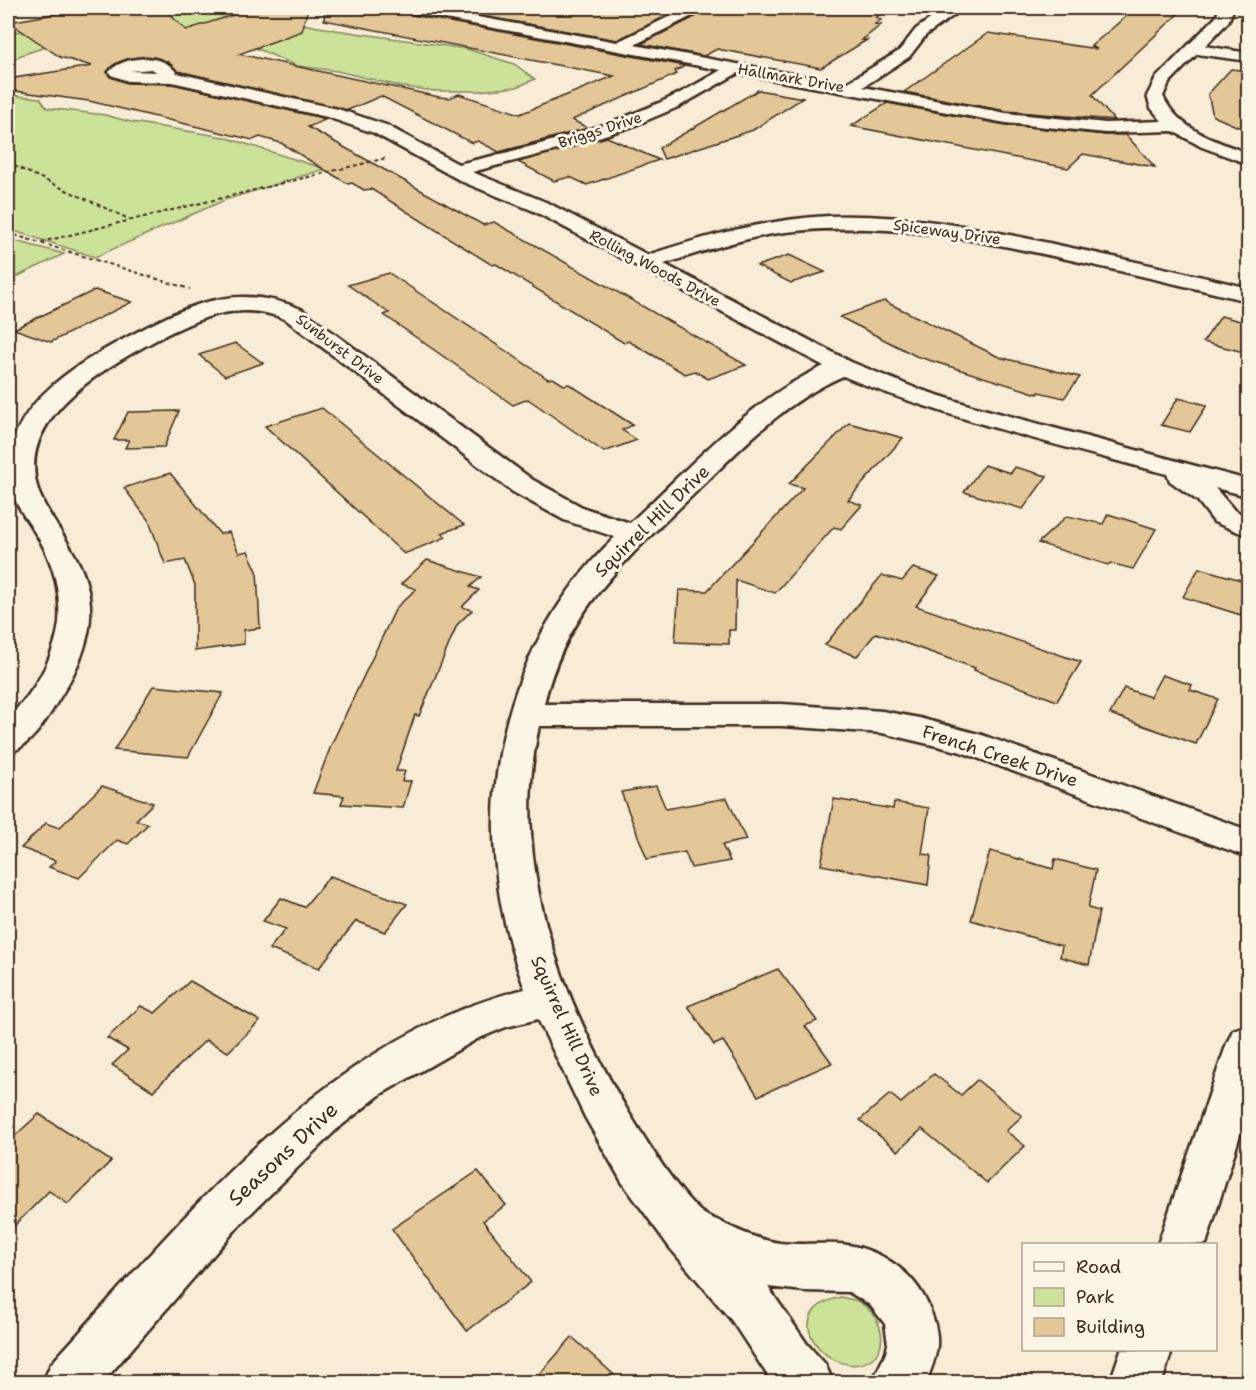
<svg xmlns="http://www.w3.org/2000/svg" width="1256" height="1390" viewBox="0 0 1256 1390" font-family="'Shantell Sans',sans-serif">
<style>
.green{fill:#cbe298;stroke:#83865b;stroke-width:1.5}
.building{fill:#e3c797;stroke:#3b2a1e;stroke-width:1.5}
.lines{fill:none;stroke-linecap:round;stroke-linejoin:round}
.minor-casing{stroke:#3b2a1e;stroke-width:5}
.secondary-casing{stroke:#3b2a1e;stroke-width:5}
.path{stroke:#3b2a1e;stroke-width:2;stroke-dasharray:4 3;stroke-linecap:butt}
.minor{fill:#fcf5e5;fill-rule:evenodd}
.secondary{fill:#fcf5e5;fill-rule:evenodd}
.labels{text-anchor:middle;stroke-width:6;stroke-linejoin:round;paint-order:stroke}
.far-street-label{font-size:15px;fill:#3b2a1e;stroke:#fcf5e5}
.street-label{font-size:18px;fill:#3b2a1e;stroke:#fcf5e5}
.near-street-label{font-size:21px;fill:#3b2a1e;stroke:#fcf5e5}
</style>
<rect width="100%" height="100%" fill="#f7ecd5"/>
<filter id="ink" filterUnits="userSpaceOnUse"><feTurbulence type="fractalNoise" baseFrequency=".0167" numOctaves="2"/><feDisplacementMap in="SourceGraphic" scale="12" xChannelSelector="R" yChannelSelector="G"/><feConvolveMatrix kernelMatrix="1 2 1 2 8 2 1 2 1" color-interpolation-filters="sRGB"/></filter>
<g filter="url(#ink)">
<g class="green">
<polygon points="178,8 215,8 335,30 467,49 514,64 535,79 517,87 479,91 435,91 403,87 337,71 297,66 249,45 61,42 21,55 8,65 8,31 31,32 124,14 171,11"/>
<polygon points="8,95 40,98 47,108 105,115 131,122 224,137 325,169 225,200 95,257 8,229"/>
<polygon points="8,239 64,254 8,281"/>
<path d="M841 1297C847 1299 854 1299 859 1302 877 1312 890 1338 875 1356 838 1390 768 1313 841 1297Z"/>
</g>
<g class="building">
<polygon points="89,8 163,8 186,30 255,8 308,8 302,31 239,54 439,97 449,98 459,94 520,114 614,76 324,20 325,8 398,8 407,14 685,66 675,71 677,74 572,120 588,128 499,152 478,141 472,143 381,96 348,110 178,71 168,62 153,57 127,59 113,65 107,72 110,77 127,83 172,84 327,119 308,127 483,225 494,222 746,365 708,379 695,371 685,374 639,347 628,341 624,343 496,264 492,265 371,189 364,190 352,183 348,184 281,143 260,137 253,140 89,101 8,90 8,79 92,66 60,57 9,22"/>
<polygon points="437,8 683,8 617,40"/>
<polygon points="706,8 891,8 876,17 881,20 875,24 881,25 862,40 867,40 821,68 717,49 704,56 641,44 703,13"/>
<polygon points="1136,8 1172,8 1167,12 1178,14 1092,95 1114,120 1006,111 904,92 988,33 1097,49 1091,46"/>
<polygon points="1231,69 1248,71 1248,131 1213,116 1208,94"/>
<polygon points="758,90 803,98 753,130 664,159 659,148"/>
<polygon points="887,103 1006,125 1106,135 1126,135 1155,167 1083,154 1068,168 851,126"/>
<polygon points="607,137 659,160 587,185 570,177 554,181 518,162"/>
<polygon points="789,255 825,272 791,283 757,266"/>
<polygon points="389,273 548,379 553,378 564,385 569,384 633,425 622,430 637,440 604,452 528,399 513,405 384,315 389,313 348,285"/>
<polygon points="95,290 132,302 51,342 14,329"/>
<polygon points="884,301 999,357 1080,377 1064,398 1039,392 1038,394 916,356 840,317"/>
<polygon points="1221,316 1248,323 1248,353 1203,342"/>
<polygon points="235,343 263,363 225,376 199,355"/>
<polygon points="1178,398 1207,405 1190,432 1161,425"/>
<polygon points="322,408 368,446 464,525 442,533 446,537 404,554 265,426"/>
<polygon points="179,411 164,447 125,448 129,440 114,440 128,412"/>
<polygon points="849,423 903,438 848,500 862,505 841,529 834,527 775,593 736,580 735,630 729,630 729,644 675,642 679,590 707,591 803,488 789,484"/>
<polygon points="984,465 1011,473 1015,467 1047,476 1023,509 964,492"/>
<polygon points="170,473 220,534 229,532 239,553 248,551 257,571 260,628 244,630 244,644 195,651 195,585 185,560 165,564 149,521 124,488"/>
<polygon points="1108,514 1156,529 1133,569 1110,563 1108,565 1038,543 1067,516 1103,524"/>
<polygon points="427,560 481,577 470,587 479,590 462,607 472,610 457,625 419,716 415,715 396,771 405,771 402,781 411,781 403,808 341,804 344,796 313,793 332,743 396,608 416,589 401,584"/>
<polygon points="913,568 939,576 916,606 1081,662 1057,701 974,670 975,668 876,633 857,656 825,645 882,575 902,581"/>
<polygon points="1199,568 1248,582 1248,598 1241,615 1183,597"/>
<polygon points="1162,675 1192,685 1190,690 1218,699 1196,744 1110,714 1124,688 1150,697"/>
<polygon points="153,686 223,693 188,757 114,750"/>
<polygon points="102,786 153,803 136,820 148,824 128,844 117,840 79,878 49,867 56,861 21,848 46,823 59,828"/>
<polygon points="656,786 666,809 727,798 746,840 722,845 730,861 691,868 685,852 647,859 621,792"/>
<polygon points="834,799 893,809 894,802 929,808 922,854 931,855 928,885 821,865"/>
<polygon points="990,851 1053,869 1055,859 1096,870 1088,908 1099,911 1089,965 1060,957 1062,946 971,920"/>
<polygon points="330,876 407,904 385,932 356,921 319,968 269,949 286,929 263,921 281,898 304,907"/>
<polygon points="778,969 817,1021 805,1026 832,1063 758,1096 723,1041 714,1045 688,1006"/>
<polygon points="190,981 260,1021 228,1052 206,1040 153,1091 112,1065 128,1050 107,1038 141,1006 155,1013"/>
<polygon points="934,1074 961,1095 977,1080 1022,1116 1006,1131 1025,1146 987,1183 922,1129 898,1151 860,1120 890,1094 901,1103"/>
<polygon points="39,1114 111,1161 68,1204 49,1191 8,1232 8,1142"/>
<polygon points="478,1171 506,1205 483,1221 531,1282 467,1331 392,1229"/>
<polygon points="572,1337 623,1383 532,1383"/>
</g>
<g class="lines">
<g class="minor-casing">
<path id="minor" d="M400 8H427L617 42 687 8H704L702 11 634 45 845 84 899 51 916 29 946 8H957L959 10 957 13 926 35 909 57 863 87 1006 113 1106 123 1162 121 1151 108 1147 96 1156 78 1216 17 1220 8H1234L1228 22 1205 46 1248 53V61L1197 54 1169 83 1163 96C1177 129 1217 142 1248 153V164L1202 147 1173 131 1106 133 1006 123 738 73 678 107 633 126 561 149 472 172 548 203 648 255C707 236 767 219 829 216 910 213 989 230 1067 247 1128 260 1188 273 1248 288V301C1189 287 1130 273 1071 260 980 240 890 222 796 231 751 235 707 250 664 264L851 362 915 388 972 406 1248 480V496L1215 488 1234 510 1248 517V536L1214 522 1198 501 1170 481 1167 474C1058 445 948 419 843 376 786 401 745 444 701 487 633 554 567 605 544 704H782L882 711 919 718 982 735 1248 830V857L958 751 882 733 782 726H539C509 863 560 997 629 1113 646 1141 677 1191 701 1212 706 1216 715 1219 721 1222 740 1232 759 1240 780 1243 800 1245 819 1243 839 1244 877 1247 913 1270 928 1305 942 1337 939 1351 926 1382H872L886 1353 888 1344 885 1324 870 1305 849 1292 804 1291 768 1287 807 1344 825 1364 833 1382H772L732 1321 670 1248 622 1182 585 1117 538 1019 506 1027 477 1039 381 1094 337 1129 243 1221 103 1382H43L51 1364C185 1218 324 1038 525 989 464 830 492 657 615 537L564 520 513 492 285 319C238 300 198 318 156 340 100 370 3 425 44 504 61 536 84 560 89 596 95 633 78 669 59 699 47 719 31 747 8 753 7 745 5 731 8 722 10 713 24 702 29 694 44 674 56 647 59 623 61 595 55 569 42 544 28 519 7 498 8 467 12 398 84 360 137 332 164 318 191 304 221 299 248 294 276 299 301 309L533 480 584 508 630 523C689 468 749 400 824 366L534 211 463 182 374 133 327 117 172 82 128 81 111 75 109 72C120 58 152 54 167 64 171 66 174 70 177 73L338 109 386 125 458 164C522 149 587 134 647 108 673 98 697 84 721 70L407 12ZM151 69 157 72 130 71Z"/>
</g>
<g class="secondary-casing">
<g id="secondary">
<polygon points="1248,1025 1248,1109 1206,1244 1158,1244 1227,1043 1233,1030"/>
<polygon points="1121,1350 1172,1350 1162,1382 1110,1382"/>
</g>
</g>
<g class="path">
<polyline points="8,163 131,220"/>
<polyline points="8,233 190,289"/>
<polyline points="41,242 386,158"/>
</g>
<use href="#minor" class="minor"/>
<use href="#secondary" class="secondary"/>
</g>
</g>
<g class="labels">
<g class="far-street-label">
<text transform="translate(791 78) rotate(10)" y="5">Hallmark Drive</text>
<text transform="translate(600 130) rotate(-18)" y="5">Briggs Drive</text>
<text transform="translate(947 232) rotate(8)" y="5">Spiceway Drive</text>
<text transform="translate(655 268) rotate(28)" y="5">Rolling Woods Drive</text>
<text transform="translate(340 349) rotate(37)" y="5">Sunburst Drive</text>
</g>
<g class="street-label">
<text transform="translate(652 521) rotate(-44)" y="6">Squirrel Hill Drive</text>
<text transform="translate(1000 756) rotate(18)" y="6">French Creek Drive</text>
<text transform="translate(567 1026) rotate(66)" y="6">Squirrel Hill Drive</text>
</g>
<g class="near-street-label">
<text transform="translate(283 1154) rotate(-43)" y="7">Seasons Drive</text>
</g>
</g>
<rect width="1256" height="1390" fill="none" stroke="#fcf5e5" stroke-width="30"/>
<rect x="15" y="15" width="1226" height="1360" fill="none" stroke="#3b2a1e" stroke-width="2" filter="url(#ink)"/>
<rect x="1022" y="1243" width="195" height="108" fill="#fcf5e5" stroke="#afa495" stroke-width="1.5"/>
<rect x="1034" y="1262" width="30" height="9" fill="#fcf5e5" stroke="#afa495" stroke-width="1.5"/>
<text x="1076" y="1273" font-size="18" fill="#3b2a1e">Road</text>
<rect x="1034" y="1288" width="30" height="18" fill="#cbe298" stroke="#afa495" stroke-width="1.5"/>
<text x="1076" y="1303" font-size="18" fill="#3b2a1e">Park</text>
<rect x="1034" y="1318" width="30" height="18" fill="#e3c797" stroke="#afa495" stroke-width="1.5"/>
<text x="1076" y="1333" font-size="18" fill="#3b2a1e">Building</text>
</svg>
